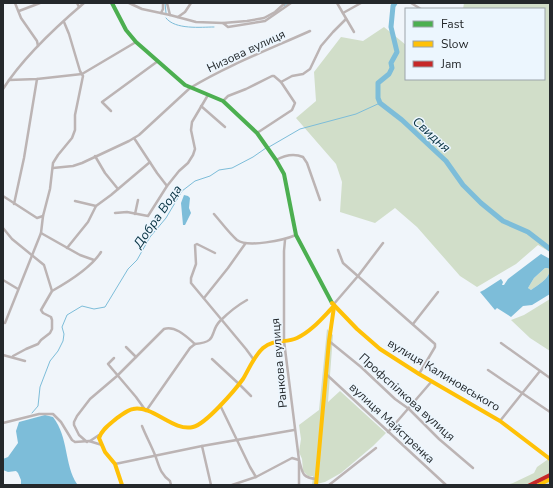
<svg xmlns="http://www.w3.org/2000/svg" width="553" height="488" viewBox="0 0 553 488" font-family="'Nunito Sans',sans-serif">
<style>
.green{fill:#d1dec9}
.water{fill:#7dbdd9;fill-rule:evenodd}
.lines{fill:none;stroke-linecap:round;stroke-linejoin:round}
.stream{stroke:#7dbdd9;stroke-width:1}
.river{stroke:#7dbdd9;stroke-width:5}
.street{stroke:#bcb4b4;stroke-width:2.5}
.fast{stroke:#4caf50;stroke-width:4}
.slow{stroke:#ffc107;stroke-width:4}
.jam{stroke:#c62828;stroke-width:4}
.labels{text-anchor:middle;stroke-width:3;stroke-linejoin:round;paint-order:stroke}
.street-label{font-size:12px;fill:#24282b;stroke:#ecf6fe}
.water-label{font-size:13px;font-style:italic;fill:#063141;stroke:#ecf6fe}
</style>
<rect width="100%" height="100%" fill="#f0f5fa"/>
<g class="green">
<polygon points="464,3 550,3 550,252 538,245 516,264 477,287 460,276 417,227 395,208 375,223 340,212 342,182 336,164 296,118 316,101 314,72 341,37 363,41 384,27 406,45 406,79 544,79 544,9 463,9"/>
<path d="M545 268H548L550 270C549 279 538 285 531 290L528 288 534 278Z"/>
<polygon points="550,299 550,351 530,338 511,320 524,315"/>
<polygon points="327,329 333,335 328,402 340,391 386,433 373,446 341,473 325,482 312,485 313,476 308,476 303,471 302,459 299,452 301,439 299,425 319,410"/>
<polygon points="550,453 550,485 506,485 513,483 534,473 537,467 547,460"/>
</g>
<g class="water">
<polygon points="184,195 188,196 190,198 189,208 191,213 185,225 183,225 181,203"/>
<path d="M541 254 550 259V294L532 305 523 306 511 317 497 308 495 310 480 292 484 290 501 279 503 282 502 285H504L508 279ZM545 268H548L550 270C549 279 538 285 531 290L528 288 534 278Z"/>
<path d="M45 415 53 417C69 438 64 464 77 484L79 485H21V480L18 473 16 471 8 472 3 470V459L8 457 18 443 16 431 19 422Z"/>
</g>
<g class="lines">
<g class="stream">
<polyline points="165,3 166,13"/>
<polyline points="284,6 288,3"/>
<path d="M166 18C175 30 201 27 214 27"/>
<polyline points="269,147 300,129 356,114 380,103"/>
<polyline points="32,413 38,406 40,387 50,361 58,351 63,341 64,334 62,327 67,315 82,306 94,309 105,307 128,269 137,260 150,237 166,218 182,191 195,181 210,176 219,170 232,168 253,157 266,148"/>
</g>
<polyline class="river" points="395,3 393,6 391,27 397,52 391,63 392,68 389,74 378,83 378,98 380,103 402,120 446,161 463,185 481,203 503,221 528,232 550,249"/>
<g class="street">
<polyline points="15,3 21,18 37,41 38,46"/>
<polyline points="77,3 79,7"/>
<polyline points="129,3 142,9 170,15"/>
<polyline points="167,3 170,15 196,22 223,23 247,21 264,18 275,12 285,3"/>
<polyline points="337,3 354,32"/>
<polyline points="411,3 421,9"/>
<polyline points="19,11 40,3"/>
<polyline points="161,13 163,9 163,3"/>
<polyline points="343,13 361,3"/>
<polyline points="178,17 185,12 191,3"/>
<polyline points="223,23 228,27 265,21 291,3"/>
<polyline points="9,80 37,79 82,74 136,42"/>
<path d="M3 89C22 59 57 26 84 3"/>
<polyline points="223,101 228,96 246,89 272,76 274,76 281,82"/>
<polyline points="201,106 225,127"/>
<polyline points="111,111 102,102 158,61"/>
<polyline points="257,133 292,110 295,103 281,82 292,76 303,74 310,69 321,46 333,32 346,19"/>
<polyline points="134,138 157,173 167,186"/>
<polyline points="95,156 105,173 118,189"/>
<path d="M276 160C285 155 294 153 303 157L307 163 320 200"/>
<path d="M53 168 73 166 82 163 129 141 139 135 190 88C228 65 270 49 310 31"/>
<polyline points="3,196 37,218 43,216"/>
<polyline points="75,201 96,206"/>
<polyline points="14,204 24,158 37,79"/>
<polyline points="115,213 127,212 148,216 167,186 179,171 188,163 193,155 195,149 191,130 192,122 208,95"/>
<polyline points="135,214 138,200"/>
<path d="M214 214C221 222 229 233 237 240 248 248 284 240 296 235"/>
<polyline points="3,228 12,239 44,265 52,291 41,310 43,313 51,317 52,320 52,329 50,333 41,340 38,344 26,349 13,356"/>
<polyline points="41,233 80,255 94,260"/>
<polyline points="285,240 284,251 284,341 299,460 299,485"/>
<polyline points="67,248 88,222 96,206 111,195 150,162"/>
<polyline points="338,250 343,263 435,344 435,347 419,374"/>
<polyline points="215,253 197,244 195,245 196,264 191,278 191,283 246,349 254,360"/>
<polyline points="3,280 18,289"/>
<path d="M52 291C68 282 91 268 101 252"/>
<polyline points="204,298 228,268 245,244"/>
<polyline points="333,305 358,276 383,243"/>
<polyline points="5,323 41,233 43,216 50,189 53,163 58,155 72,138 75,130 75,115 83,76 80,71 69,34 64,22"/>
<polyline points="413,324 438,292"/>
<polyline points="329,341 361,367 395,399 409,409 439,439 473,468"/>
<polyline points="501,343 550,378"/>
<polyline points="126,347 136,357"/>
<polyline points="3,355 25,361"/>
<path d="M114 358 108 364 136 397 146 411 190 348 195 344C219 342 209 332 220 321 228 313 238 305 247 300"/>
<polyline points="212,359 239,384 251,396"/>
<polyline points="488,370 550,412"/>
<polyline points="326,374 446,485"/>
<polyline points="220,405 250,467 256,477"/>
<polyline points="500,421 540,371"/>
<polyline points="3,423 39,414 53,414 61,422 72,440 75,442 89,441 102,445"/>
<path d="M142 426C146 436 151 445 155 455 159 465 160 474 170 481L171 485"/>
<polyline points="388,432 432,381"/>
<polyline points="90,441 99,435"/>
<path d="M87 442 79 435 74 425V422L77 416 90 399 117 376 164 329C175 325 187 337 195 344"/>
<polyline points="202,446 211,485"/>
<polyline points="115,464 202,446 294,430"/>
<path d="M232 485 256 477 292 458 299 460C303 473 301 477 316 479"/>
<polyline points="329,485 376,448"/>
</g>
<polyline class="fast" points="112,3 126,30 136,42 185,85 223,101 257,133 276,160 284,174 296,235 332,303"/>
<g class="slow">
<polyline points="332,303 357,329 380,349 419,374 500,421 550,459"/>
<path d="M122 485 115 464 105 452 99 438C102 429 110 424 117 418 122 415 127 410 133 409 153 405 173 432 193 427 206 424 235 390 243 379 249 369 254 356 263 348 273 339 286 343 297 338 312 331 323 317 334 306"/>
<polyline points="316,485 329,341 334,307"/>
<polyline points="539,485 550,479"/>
</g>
<polyline class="jam" points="530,485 550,475"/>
</g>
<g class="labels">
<g class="street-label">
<text transform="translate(246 51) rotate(-25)" y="4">Низова вулиця</text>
<text transform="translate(279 363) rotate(-95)" y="4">Ранкова вулиця</text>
<text transform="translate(444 375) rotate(31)" y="4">вулиця Калиновського</text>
<text transform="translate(407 397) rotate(42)" y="4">Профспілкова вулиця</text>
<text transform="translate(392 423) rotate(43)" y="4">вулиця Майстренка</text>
</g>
<g class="water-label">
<text transform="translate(432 134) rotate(42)" y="5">Свидня</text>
<text transform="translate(157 216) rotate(-55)" y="5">Добра Вода</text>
</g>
</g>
<rect width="553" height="488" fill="none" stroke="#24282b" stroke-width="8"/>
<rect x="405" y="8" width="140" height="72" fill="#ecf6fe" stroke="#9ca4aa"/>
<rect x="413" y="21" width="20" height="6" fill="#4caf50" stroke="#9ca4aa"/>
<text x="441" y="28" font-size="12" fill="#24282b">Fast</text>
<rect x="413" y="41" width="20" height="6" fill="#ffc107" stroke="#9ca4aa"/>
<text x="441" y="48" font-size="12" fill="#24282b">Slow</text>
<rect x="413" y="61" width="20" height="6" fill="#c62828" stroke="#9ca4aa"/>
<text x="441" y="68" font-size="12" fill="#24282b">Jam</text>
</svg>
